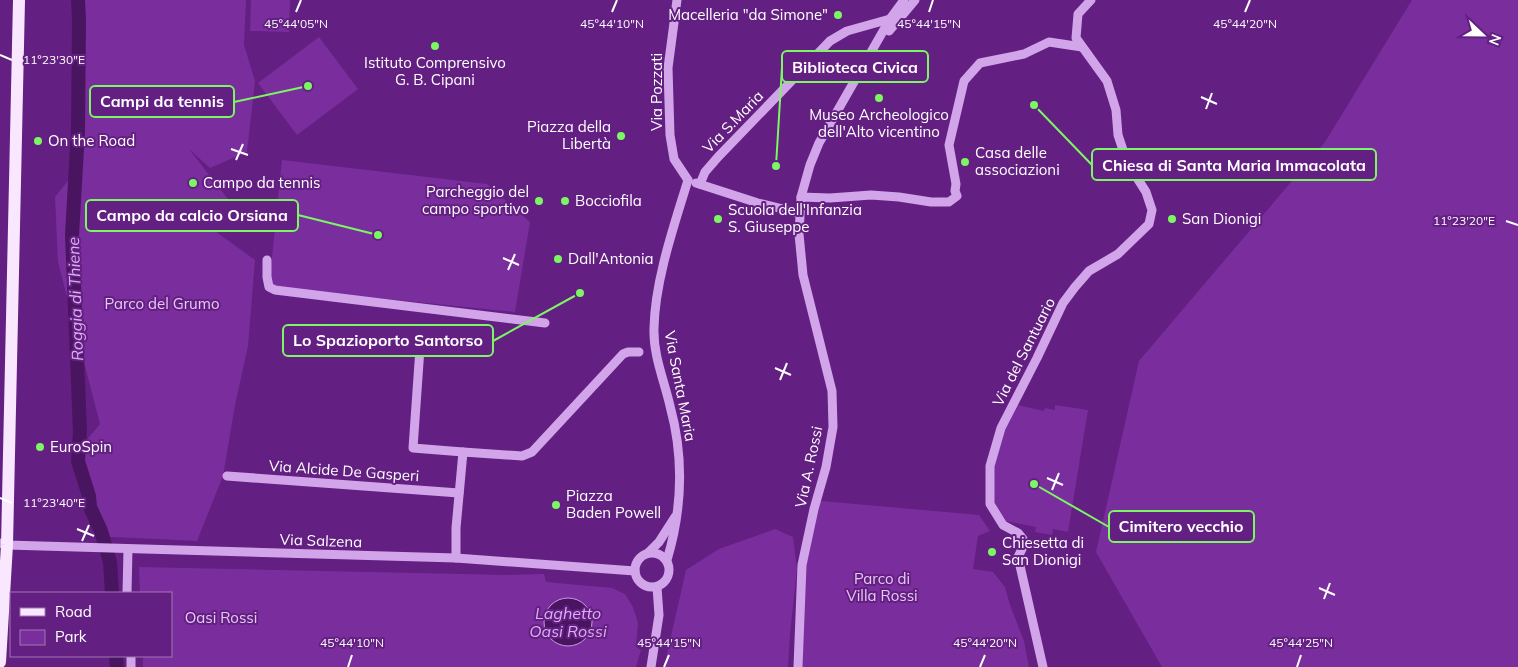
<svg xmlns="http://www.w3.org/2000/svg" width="1518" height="667" viewBox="0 0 1518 667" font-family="Mulish,sans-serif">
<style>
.green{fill:#7a2e9d}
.water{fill:#491560;stroke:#ce97ea}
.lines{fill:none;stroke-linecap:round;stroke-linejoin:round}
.canal{stroke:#491560;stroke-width:14}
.minor{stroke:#d2a4e9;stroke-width:9}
.major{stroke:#f8e7fe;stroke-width:12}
.ticks{fill:none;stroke:#fff;stroke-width:2}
.poi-dot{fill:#7bf763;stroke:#631f81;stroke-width:2}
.labels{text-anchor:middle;stroke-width:4;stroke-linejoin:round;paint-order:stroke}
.poi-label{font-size:15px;fill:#fff;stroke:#631f81;text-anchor:start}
.street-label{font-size:15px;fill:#fff;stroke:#631f81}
.park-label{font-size:15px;fill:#e7c8f6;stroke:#631f81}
.water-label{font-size:16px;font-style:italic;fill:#dbaff0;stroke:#631f81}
.ticks-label{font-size:12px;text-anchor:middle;fill:#fff;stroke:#631f81;stroke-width:4;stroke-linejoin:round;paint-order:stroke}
.leader{fill:none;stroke:#7bf763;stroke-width:2}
.callout-dot{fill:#7bf763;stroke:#631f81;stroke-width:2}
.callout{fill:#631f81;stroke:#7bf763;stroke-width:2}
.callout-label{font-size:16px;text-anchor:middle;font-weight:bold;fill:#fff}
</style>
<rect width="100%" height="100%" fill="#631f81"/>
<g class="green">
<polygon points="83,0 246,0 244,45 255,81 247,152 210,168 189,149 228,199 201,221 255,260 248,346 235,405 223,476 197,541 94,536 91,491 80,448 100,424 58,262 55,197 79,167"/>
<polygon points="251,0 290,0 289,32 250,31"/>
<polygon points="1412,0 1518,0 1518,667 1162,667 1096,552 1139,361 1325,142"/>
<polygon points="319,37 358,89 297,135 258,83"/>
<polygon points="282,160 487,184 530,222 515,312 269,287"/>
<polygon points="1014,404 1044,411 1045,408 1055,410 1055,405 1088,410 1068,532 1053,529 1052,535 1035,532 1036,527 1001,520 993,500 992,469 998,439"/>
<polygon points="821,501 979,515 990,531 978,536 973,569 993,572 1005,587 1010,605 1024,641 1029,667 798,667 802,565 814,509"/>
<polygon points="775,529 793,537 797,569 790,634 788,667 664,667 686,570 719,549"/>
<polygon points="139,567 507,575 544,574 546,582 612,588 625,594 633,607 638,623 636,647 641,650 636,667 143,667 143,656 171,656 171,593 140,593"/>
</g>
<circle class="water" cx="568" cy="622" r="24"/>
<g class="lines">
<g class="canal">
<polyline points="78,0 79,20 78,131 72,235 80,432 78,461 89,496 90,507 101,531 110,562 112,593"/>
<polyline points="116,656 117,667"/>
</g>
<g class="minor">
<polyline points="677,0 668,68 670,135 674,159 688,180"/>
<polyline points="889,31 915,0"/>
<polyline points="696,183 758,203 799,213"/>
<polyline points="700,184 705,172 718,157 830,41 847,31 890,19"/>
<polyline points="801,197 830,198 871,195 899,197 931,202 949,202 957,196 955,191 956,184 949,145 964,81 980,63 1024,54 1049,42 1082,47"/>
<polyline points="267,260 267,277 269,287 275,290 545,323"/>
<polyline points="421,334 413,448 463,452 456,528 456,558"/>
<polyline points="463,452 522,456 532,452 623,354 628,352 639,352"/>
<polyline points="227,476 459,493"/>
<polyline points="0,543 7,545 456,558 635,571"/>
<circle cx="652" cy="570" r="17"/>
<polyline points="648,553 659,542 675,517"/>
<path d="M667 560C682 510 684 457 670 406 664 380 653 355 654 328 655 280 674 226 688 180"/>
<polyline points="127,593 128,549"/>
<polyline points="131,656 131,667"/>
<polyline points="651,667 659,615 657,587"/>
<polyline points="798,667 802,565 814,509 826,467 833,427 832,391 803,275 799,234 801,197 810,165 819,143 890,19 904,0"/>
<polyline points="1043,667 1018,557 1022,549 1023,539 1018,533 1003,525 990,504 990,466 1001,428 1037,358 1063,303 1075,287 1089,271 1118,254 1149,224 1152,210 1146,192 1127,162 1118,135 1116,110 1107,81 1076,38 1078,14 1091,0"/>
</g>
<polyline class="major" points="0,662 7,545 19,0"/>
</g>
<path class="ticks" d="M296 12 301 0M612 12 617 0M929 12 933 0M1245 12 1250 0M0 55 12 60M1201 97 1217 104M1206 109 1212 93M231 149 248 155M236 160 243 144M1506 221 1518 225M503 258 519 265M508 270 515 254M775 368 791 375M780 380 787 363M1047 478 1063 485M1052 490 1059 473M0 498 12 503M77 529 94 536M82 541 89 525M1319 588 1335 595M1324 599 1330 583M348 667 352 655M664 667 669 655M980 667 985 655M1297 667 1301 655"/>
<g class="poi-dot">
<circle cx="838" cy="15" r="5"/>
<circle cx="435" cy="46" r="5"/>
<circle cx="879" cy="98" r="5"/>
<circle cx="621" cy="136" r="5"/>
<circle cx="38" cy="141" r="5"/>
<circle cx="965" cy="162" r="5"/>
<circle cx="193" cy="183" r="5"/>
<circle cx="539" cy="201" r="5"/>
<circle cx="565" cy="201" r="5"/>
<circle cx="718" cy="219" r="5"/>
<circle cx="1172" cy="219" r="5"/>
<circle cx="558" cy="259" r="5"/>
<circle cx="40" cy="447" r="5"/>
<circle cx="556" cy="505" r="5"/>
<circle cx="992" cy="552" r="5"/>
</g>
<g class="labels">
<g class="poi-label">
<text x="828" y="20" text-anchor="end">Macelleria "da Simone"</text>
<text x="435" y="68" text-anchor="middle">Istituto Comprensivo<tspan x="435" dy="17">G. B. Cipani</tspan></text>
<text x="879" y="120" text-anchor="middle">Museo Archeologico<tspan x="879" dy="17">dell'Alto vicentino</tspan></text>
<text x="611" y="132" text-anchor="end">Piazza della<tspan x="611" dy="17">Libertà</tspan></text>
<text x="48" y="146">On the Road</text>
<text x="975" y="158">Casa delle<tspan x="975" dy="17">associazioni</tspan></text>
<text x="203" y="188">Campo da tennis</text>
<text x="529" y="197" text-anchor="end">Parcheggio del<tspan x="529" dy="17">campo sportivo</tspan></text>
<text x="575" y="206">Bocciofila</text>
<text x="728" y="215">Scuola dell'Infanzia<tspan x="728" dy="17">S. Giuseppe</tspan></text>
<text x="1182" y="224">San Dionigi</text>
<text x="568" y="264">Dall'Antonia</text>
<text x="50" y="452">EuroSpin</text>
<text x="566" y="501">Piazza<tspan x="566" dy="17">Baden Powell</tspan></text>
<text x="1002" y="548">Chiesetta di<tspan x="1002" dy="17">San Dionigi</tspan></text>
</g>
<g class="street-label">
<text transform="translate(657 92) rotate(-90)" y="5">Via Pozzati</text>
<text transform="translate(733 122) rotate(-46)" y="5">Via S.Maria</text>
<text transform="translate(1024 352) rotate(-63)" y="5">Via del Santuario</text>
<text transform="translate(680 386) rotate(79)" y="5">Via Santa Maria</text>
<text transform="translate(809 467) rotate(-78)" y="5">Via A. Rossi</text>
<text transform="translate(344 471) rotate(4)" y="5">Via Alcide De Gasperi</text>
<text transform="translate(321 541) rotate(2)" y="5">Via Salzena</text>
</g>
<g class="park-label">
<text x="162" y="309">Parco del Grumo</text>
<text x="882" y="584">Parco di<tspan x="882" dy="17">Villa Rossi</tspan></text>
<text x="221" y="623">Oasi Rossi</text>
</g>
<g class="water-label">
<text transform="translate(75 299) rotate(-92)" y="6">Roggia di Thiene</text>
<text x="568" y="619">Laghetto<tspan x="568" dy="18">Oasi Rossi</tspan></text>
</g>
</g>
<g class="ticks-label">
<text x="296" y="28">45°44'05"N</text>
<text x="612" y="28">45°44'10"N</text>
<text x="929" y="28">45°44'15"N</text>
<text x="1245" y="28">45°44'20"N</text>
<text x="54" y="64">11°23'30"E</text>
<text x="1464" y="225">11°23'20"E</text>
<text x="54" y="507">11°23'40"E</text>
<text x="352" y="647">45°44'10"N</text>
<text x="669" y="647">45°44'15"N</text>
<text x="985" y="647">45°44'20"N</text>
<text x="1301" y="647">45°44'25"N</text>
</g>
<path class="leader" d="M776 166L782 67M308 86L234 102M1034 105L1092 165M378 235L298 215M580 293L493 341M1034 484L1109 527"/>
<g class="callout-dot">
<circle cx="776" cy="166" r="5"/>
<circle cx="308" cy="86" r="5"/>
<circle cx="1034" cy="105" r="5"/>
<circle cx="378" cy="235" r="5"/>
<circle cx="580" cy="293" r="5"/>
<circle cx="1034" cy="484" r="5"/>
</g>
<g class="callout">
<rect x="782" y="51" width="146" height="31" rx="5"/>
<rect x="90" y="86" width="144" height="31" rx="5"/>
<rect x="1092" y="149" width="284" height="31" rx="5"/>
<rect x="86" y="200" width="212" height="31" rx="5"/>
<rect x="283" y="325" width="210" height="31" rx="5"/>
<rect x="1109" y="511" width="145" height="31" rx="5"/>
</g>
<g class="callout-label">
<text x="855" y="73">Biblioteca Civica</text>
<text x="162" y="107">Campi da tennis</text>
<text x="1234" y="171">Chiesa di Santa Maria Immacolata</text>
<text x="192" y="221">Campo da calcio Orsiana</text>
<text x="388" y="346">Lo Spazioporto Santorso</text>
<text x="1181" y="532">Cimitero vecchio</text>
</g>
<rect x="10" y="592" width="162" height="65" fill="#631f81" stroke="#a179b3"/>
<rect x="20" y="608" width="25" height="8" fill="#f8e7fe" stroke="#a179b3"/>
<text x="55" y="617" font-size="15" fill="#ffffff">Road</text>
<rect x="20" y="630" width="25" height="15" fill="#7a2e9d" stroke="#a179b3"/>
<text x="55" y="642" font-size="15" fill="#ffffff">Park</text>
<g transform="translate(1483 35) rotate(112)" stroke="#631f81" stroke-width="4" paint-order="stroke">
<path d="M0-4L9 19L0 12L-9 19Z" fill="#ffffff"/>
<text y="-8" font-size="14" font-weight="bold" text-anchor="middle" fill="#ffffff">N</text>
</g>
</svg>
